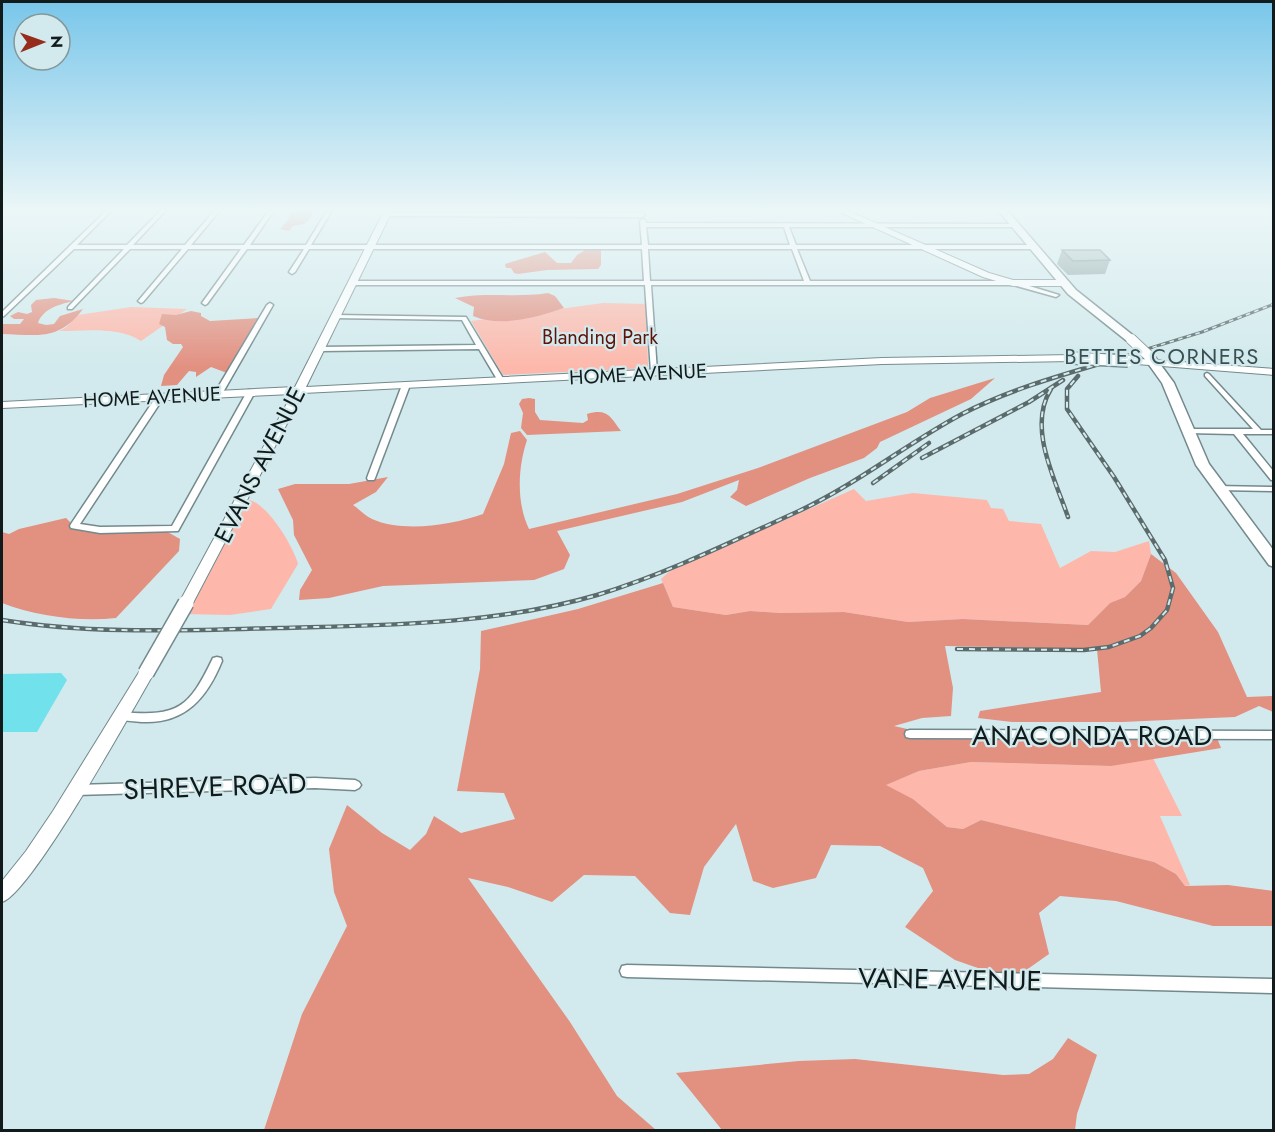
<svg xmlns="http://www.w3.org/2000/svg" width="1275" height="1132" viewBox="0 0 1275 1132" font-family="Jost,sans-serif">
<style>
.green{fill:#fdb8ab}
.forest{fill:#e29080}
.water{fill:#71e2ec}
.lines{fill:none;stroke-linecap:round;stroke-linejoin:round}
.street-casing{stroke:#73898c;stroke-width:3}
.secondary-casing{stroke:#73898c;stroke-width:2}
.primary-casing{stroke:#73898c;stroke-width:3}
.street{fill:#fff;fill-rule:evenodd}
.secondary{fill:#fff;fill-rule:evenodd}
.primary{fill:#fff;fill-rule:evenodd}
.rail-far1-casing{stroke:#5b6a6b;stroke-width:3}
.rail-casing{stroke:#5b6a6b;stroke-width:4.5}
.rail-far1{stroke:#d2eaed;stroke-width:1.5;stroke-dasharray:4.5;stroke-linecap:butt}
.rail{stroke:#d2eaed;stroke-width:2;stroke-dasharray:6;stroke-linecap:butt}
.secondary-bridge-far1-casing{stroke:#73898c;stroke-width:14;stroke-linecap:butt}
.secondary-bridge-casing{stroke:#73898c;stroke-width:18;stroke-linecap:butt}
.primary-bridge-casing{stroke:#73898c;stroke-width:12;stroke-linecap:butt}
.secondary-bridge-far1{stroke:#fff;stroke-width:11}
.secondary-bridge{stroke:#fff;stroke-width:15}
.primary-bridge{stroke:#fff;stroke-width:10}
.wall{fill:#8ba0a2}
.building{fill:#a2babc;stroke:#718284;stroke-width:1.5}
.labels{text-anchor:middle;stroke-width:4.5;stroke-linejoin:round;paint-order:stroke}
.far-park-label{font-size:20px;fill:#5d1309;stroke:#d2eaed}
.far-street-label{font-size:20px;fill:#121b1b;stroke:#d2eaed}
.far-neighbourhood-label{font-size:22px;letter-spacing:1.5px;fill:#3a4f51;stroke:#d2eaed}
.street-label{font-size:24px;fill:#121b1b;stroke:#d2eaed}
.near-street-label{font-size:28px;fill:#121b1b;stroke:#d2eaed}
</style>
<rect width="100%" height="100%" fill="#d2eaed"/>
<g class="green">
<polygon points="603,303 646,304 648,368 503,375 471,321"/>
<path d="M131 307 187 309 141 341C119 326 84 331 59 331L65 328 78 315Z"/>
<polygon points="854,489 866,501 913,493 987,500 991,508 1003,509 1009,521 1041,524 1060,568 1091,551 1115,552 1149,541 1151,554 1141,581 1125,597 1110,603 1088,625 963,619 908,622 844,612 780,613 750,611 726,615 673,607 661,579 670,571"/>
<path d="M249 500C268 504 293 546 298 564L271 609 230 615 184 614Z"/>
<polygon points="1148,748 1182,816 1160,816 1190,885 1185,886 1176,874 1154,862 981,820 963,829 947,827 913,799 885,785 919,771 971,762 1111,766"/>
</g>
<g class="forest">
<polygon points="292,209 313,209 311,218 304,224 293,226 289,231 280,229 288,220"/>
<polygon points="587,249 601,250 601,265 598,269 547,270 518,274 514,273 511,268 506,268 505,264 545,252 557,263 571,263 577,255"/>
<path d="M548 293 555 296 564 308C537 317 501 328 473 316L474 307 455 298C486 292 517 298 548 293Z"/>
<path d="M54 298 74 301C61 304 43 308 38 323L46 325 54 324 60 316 83 309C59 341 38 335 2 334V324H20L24 319H14L10 316 18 312 27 314 32 312 31 305 36 300Z"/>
<polygon points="191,311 201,313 201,316 210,321 258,318 246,342 227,373 211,367 196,377 196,372 189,371 177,385 161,386 164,375 183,347 181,344 173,344 167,340 165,327 159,324 162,314 176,315"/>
<path d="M995 378 971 399 880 442 877 448 864 458 810 478 746 506 730 497 737 490 739 480 682 502 557 531 570 555 564 569 534 580 383 586 329 598 299 600 300 590 312 570 294 535 293 520 278 489 295 484H349L388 477 376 492 353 505C359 509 365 516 372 519 403 533 452 525 483 514L504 464 511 433 520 431 527 440C518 467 516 502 529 529L677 494 758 468 907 412 930 398Z"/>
<path d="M529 398 535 399V412L540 420 583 423 588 420 587 414C608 408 610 417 621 431L527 435 521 428 523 413 519 404 522 399Z"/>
<path d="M66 518 74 526 85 532 164 530 180 539 179 551 116 618C79 622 36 616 2 603V532L9 534 19 529Z"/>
<polygon points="1151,554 1176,573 1218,632 1247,697 1273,696 1273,712 1259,706 1235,717 1122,722 1012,722 978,718 980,711 1101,692 1097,649 945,646 953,688 951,716 922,718 894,726 947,738 1217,738 1221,748 1111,766 971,762 919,771 886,785 913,799 947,827 963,829 981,820 1154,862 1176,874 1185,886 1228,885 1273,891 1273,926 1213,926 1116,901 1060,896 1039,913 1049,954 1012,980 955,960 905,927 933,891 923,868 880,846 831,845 816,878 773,888 753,881 736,824 704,867 690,915 670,913 635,876 584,875 552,902 508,887 468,878 570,1022 617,1096 656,1130 264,1130 302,1014 347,926 334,892 329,849 347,805 382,833 410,850 426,834 434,816 461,833 515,819 504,793 457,791 480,669 481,631 578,609 663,583 673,607 726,615 750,611 780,613 844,612 908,622 963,619 1088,625 1110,603 1125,597 1141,581"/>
<polygon points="1068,1038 1097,1055 1077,1114 1075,1130 722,1130 676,1073 799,1061 855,1059 1003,1075 1029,1074 1053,1059"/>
</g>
<polygon class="water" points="61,673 67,680 37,732 2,732 2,674"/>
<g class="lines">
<g class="street-casing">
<g id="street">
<path d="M108 209H113L77 245H127L162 209H167L133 245H185L216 209H221L191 245H244L270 209H275L250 245H306L328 209H333L311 245H642L640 221 643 219 645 220 646 223 1016 224 1019 226 1018 227H789L796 245H1033L1036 247 1033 249H797L810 281H1013L1059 295 1056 297 1013 285H651L657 372 654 374 651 372 645 285H353L350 283 353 281H644L642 249H309L295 272 292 274 289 272 304 249H247L207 304 205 305 202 303 241 249H188L143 302 141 303 138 301 139 300 182 249H130L72 309H68V307L124 249H74L4 316 2 317V312ZM646 227H784L790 245H648ZM648 249H792L804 281H650Z"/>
<polygon points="386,213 642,213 645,215 642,217 384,216 384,214"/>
<polygon points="270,303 273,305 222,394 218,396 215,396 214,394 267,305"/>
<polygon points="335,315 466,317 504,380 500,382 498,381 479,349 320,351 317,349 320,347 476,345 462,320 333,318 333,316"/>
<polygon points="1207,373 1209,374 1261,430 1274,430 1274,434 1243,434 1274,472 1274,480 1271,480 1234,434 1187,433 1183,431 1187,429 1253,429 1205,376 1205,374"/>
<polygon points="406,383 410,385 375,478 374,480 368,480 367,478 402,385"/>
<polygon points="248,390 251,390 255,392 178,531 100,533 71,528 70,526 71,524 156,397 160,395 164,397 80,524 100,527 172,526"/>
<polygon points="1215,486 1274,487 1274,491 1218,490 1214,488"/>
<path d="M217 657 221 658 222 661C207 698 185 724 142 722 134 721 126 721 118 719L117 716 118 713 122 712C178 717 189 708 213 658Z"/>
<polygon points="910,730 1274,731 1274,739 910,738 906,737 905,734 906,731"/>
<polygon points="315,778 355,780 359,782 361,785 359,788 355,790 315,788 76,795 72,793 70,790 72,787 76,785"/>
<polygon points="627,965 1274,979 1274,993 627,977 622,976 620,971 622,966"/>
</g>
</g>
<g class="secondary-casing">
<g id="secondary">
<polygon points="385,209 393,209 306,387 882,358 1072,355 1077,358 1072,361 882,364 303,393 193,603 191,606 181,606 179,603 292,394 2,408 2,402 295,387"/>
<polygon points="833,209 844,209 989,273 1013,280 1063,280 1067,283 1063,286 1013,286 983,277"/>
<polygon points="1128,358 1274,369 1274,375 1124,363 1123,361"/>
<path d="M146 667 151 669 154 673C133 709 31 894 2 902V881L26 851 53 811 141 669Z"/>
</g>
</g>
<g class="primary-casing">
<g id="primary">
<polygon points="997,209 1006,209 1076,290 1135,337 1135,341 1127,341 1068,294"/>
<polygon points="1148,352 1152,353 1174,383 1209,464 1274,551 1274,567 1269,565 1196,465 1162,383 1142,355"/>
</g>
</g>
<use href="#street" class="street"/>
<use href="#secondary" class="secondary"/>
<use href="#primary" class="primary"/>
<g class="rail-far1-casing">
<polyline id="rail-far1" points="1118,358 1202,332 1274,304"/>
</g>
<g class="rail-casing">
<g id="rail">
<path d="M1051 389C1027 427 1055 479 1068 517"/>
<polyline points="922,458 1029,402 1063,380"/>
<polyline points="873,483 929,443"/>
<path d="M2 620C95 635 186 630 280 628 385 625 495 625 597 595 666 574 733 541 799 511 857 484 906 444 962 414 1012 388 1069 373 1123 357"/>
<polyline points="957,649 1084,650 1109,647 1140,636 1151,628 1167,610 1173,588 1165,560 1114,477 1067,409 1067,389 1078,376"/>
</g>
</g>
<use href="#rail-far1" class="rail-far1"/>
<use href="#rail" class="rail"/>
<g class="secondary-bridge-far1-casing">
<polyline id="secondary-bridge-far1" points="1072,358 1128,361"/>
</g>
<g class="secondary-bridge-casing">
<polyline id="secondary-bridge" points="146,673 186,603"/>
</g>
<g class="primary-bridge-casing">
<polyline id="primary-bridge" points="1131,339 1148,355"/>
</g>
<use href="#secondary-bridge-far1" class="secondary-bridge-far1"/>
<use href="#secondary-bridge" class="secondary-bridge"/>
<use href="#primary-bridge" class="primary-bridge"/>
</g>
<polygon class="wall" points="1062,250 1110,260 1105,274 1068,275 1057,264"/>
<polygon class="building" points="1062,250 1100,250 1110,260 1073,261"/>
<linearGradient id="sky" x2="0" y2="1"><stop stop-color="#78c6ea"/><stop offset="0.57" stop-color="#ebf6f7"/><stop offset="1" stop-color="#ebf6f7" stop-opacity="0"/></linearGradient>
<rect width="1275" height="368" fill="url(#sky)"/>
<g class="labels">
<g class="far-park-label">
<text x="600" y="344">Blanding Park</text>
</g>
<g class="far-street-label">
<text transform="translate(638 374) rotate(-3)" y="7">HOME AVENUE</text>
<text transform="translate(152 397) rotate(-3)" y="7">HOME AVENUE</text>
</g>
<g class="far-neighbourhood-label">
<text x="1162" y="364">BETTES CORNERS</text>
</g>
<g class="street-label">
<text transform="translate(260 465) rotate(-63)" y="8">EVANS AVENUE</text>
</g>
<g class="near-street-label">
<text x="1092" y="745">ANACONDA ROAD</text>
<text transform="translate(215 786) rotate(-2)" y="10">SHREVE ROAD</text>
<text transform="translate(950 979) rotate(1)" y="10">VANE AVENUE</text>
</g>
</g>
<rect width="1275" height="1132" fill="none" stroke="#121b1b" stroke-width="6"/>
<g transform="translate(42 42) rotate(89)"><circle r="28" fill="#d2eaed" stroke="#859799" stroke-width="1.5"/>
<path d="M0-4.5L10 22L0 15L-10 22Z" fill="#962c1c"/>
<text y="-9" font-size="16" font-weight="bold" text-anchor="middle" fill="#121b1b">N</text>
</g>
</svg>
